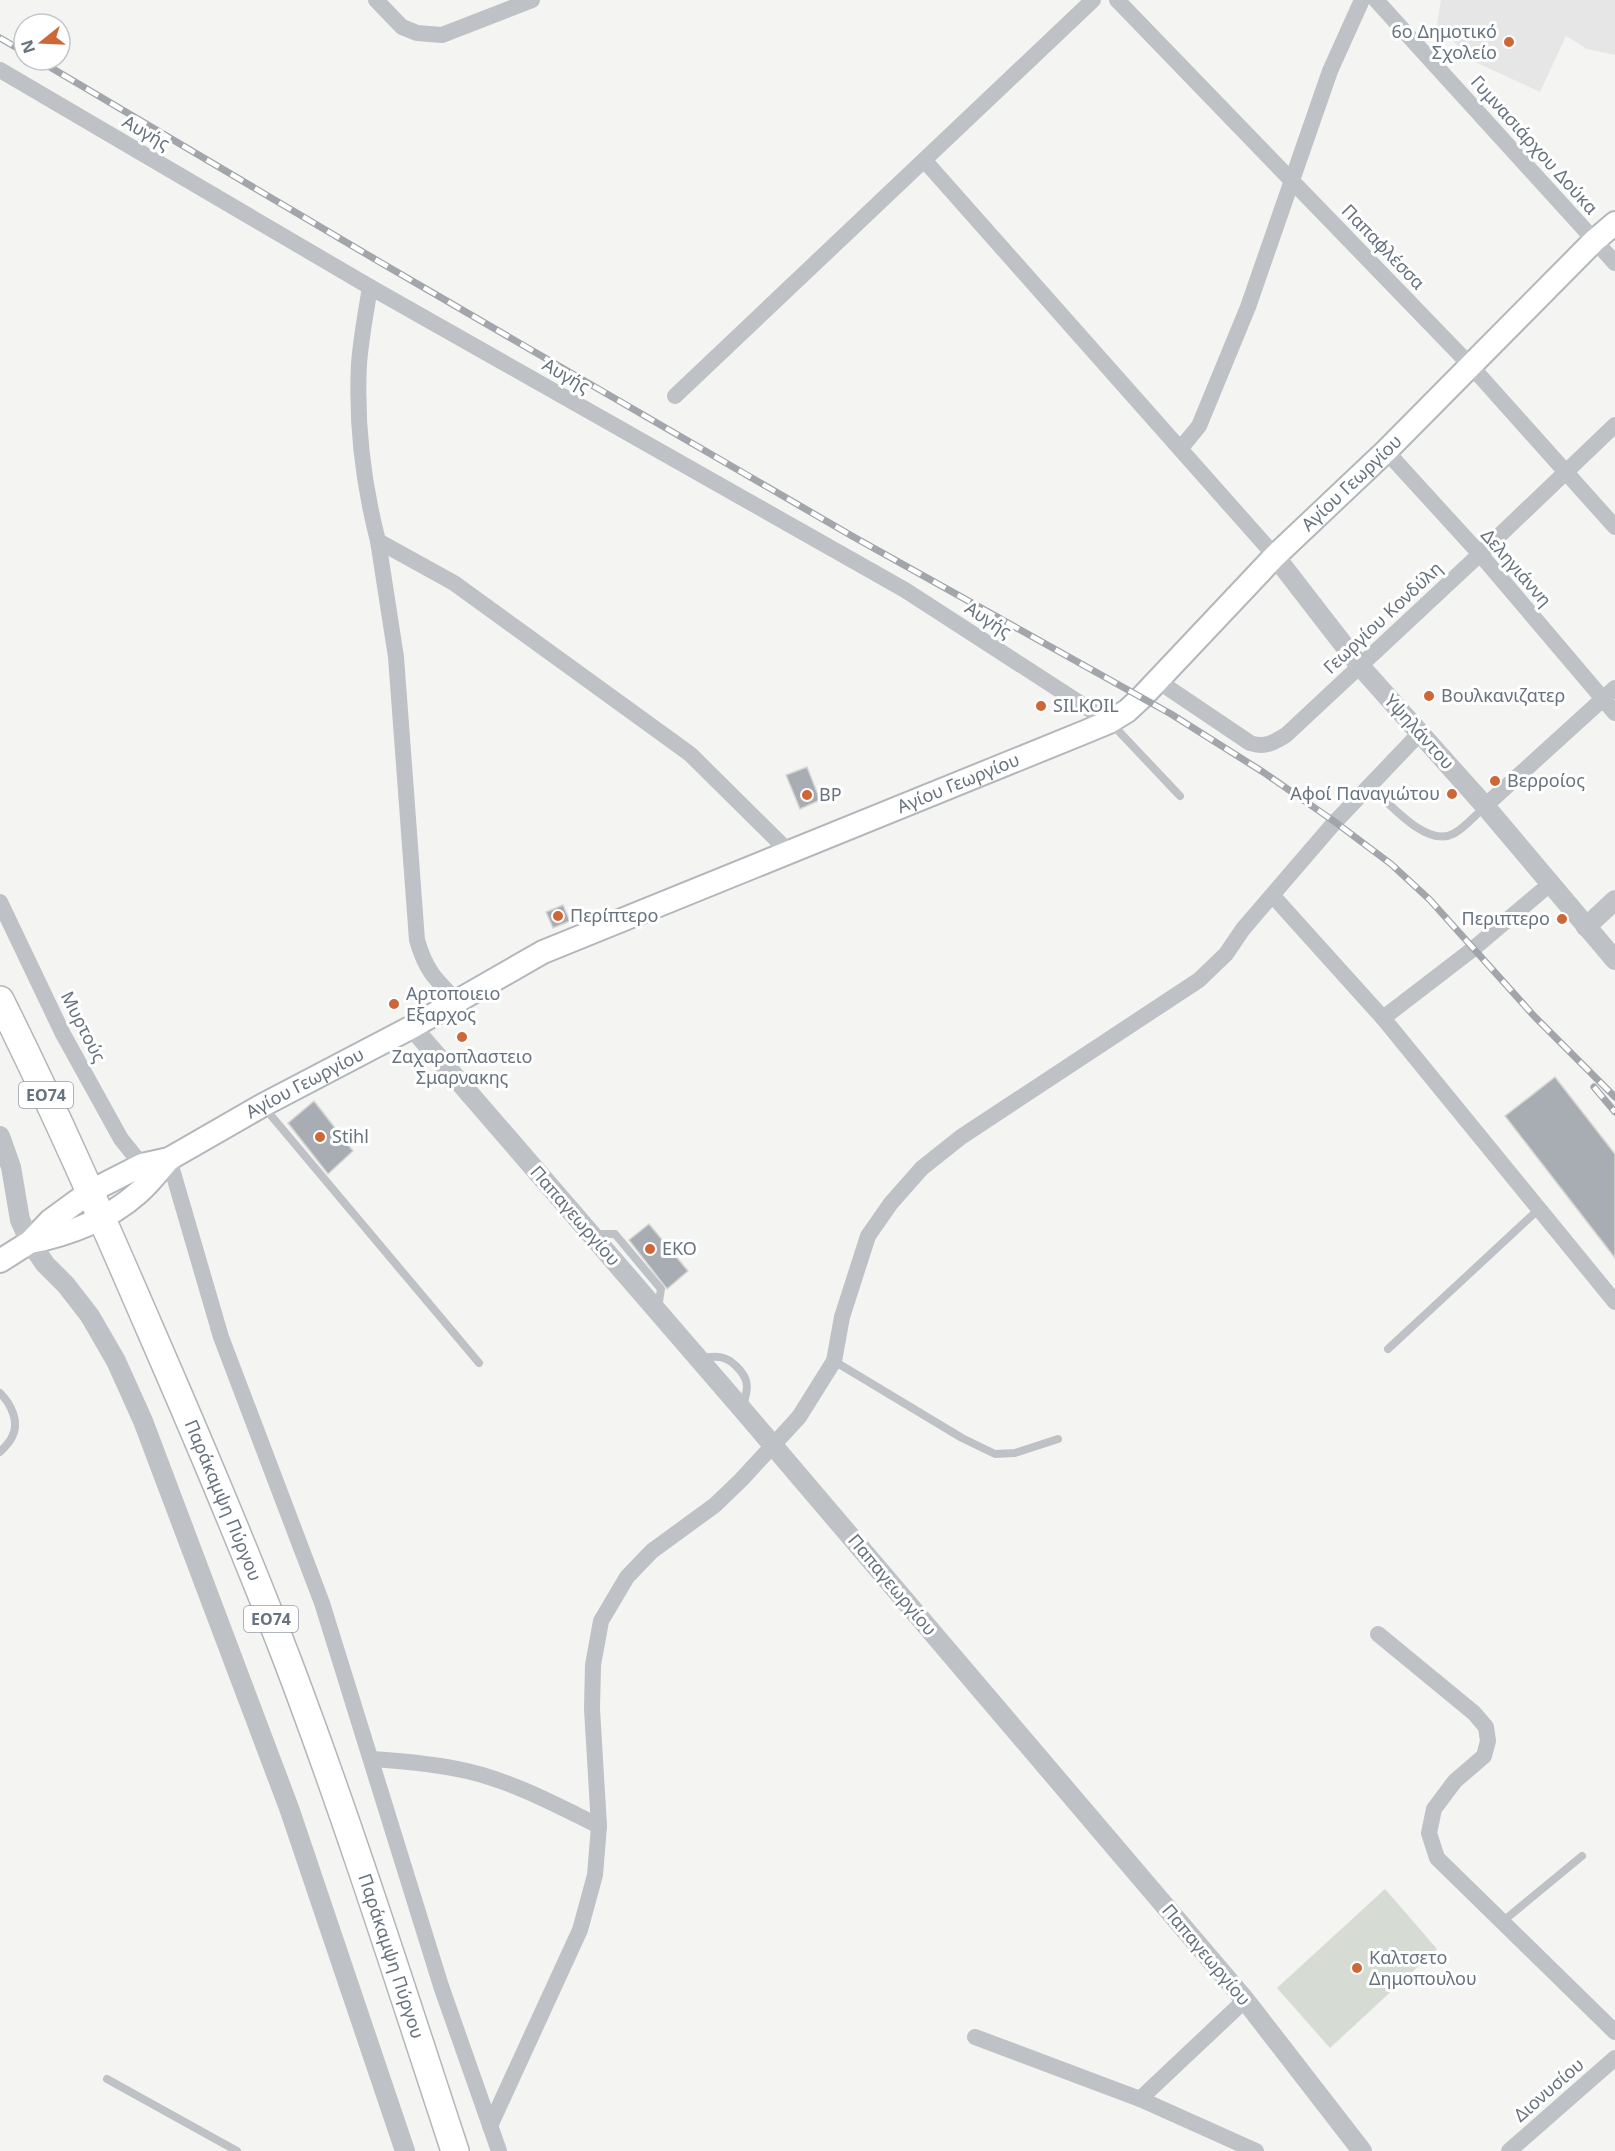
<svg xmlns="http://www.w3.org/2000/svg" width="1615" height="2151" viewBox="0 0 1615 2151" font-family="'Noto Sans',sans-serif">
<style>
.built{fill:#e5e6e5}
.green{fill:#d6dbd3}
.building{fill:#a7adb3;stroke:#d6d6d4;stroke-width:1.5}
.lines{fill:none;stroke-linecap:round;stroke-linejoin:round}
.secondary-casing{stroke:#b3b7bb;stroke-width:26}
.trunk-casing{stroke:#b3b6b9;stroke-width:30}
.service{stroke:#bec1c5;stroke-width:8}
.minor{stroke:#bec1c5;stroke-width:16}
.tertiary{stroke:#bec1c5;stroke-width:20}
.secondary{stroke:#fff;stroke-width:22}
.trunk{stroke:#fff;stroke-width:27}
.rail-casing{stroke:#a2a6ab;stroke-width:7}
.rail{stroke:#fff;stroke-width:4.5;stroke-dasharray:14;stroke-linecap:butt}
.poi-dot{fill:#ce6738;stroke:#fff;stroke-width:2}
.labels{text-anchor:middle;stroke-width:6;stroke-linejoin:round;paint-order:stroke}
.shield{fill:#fff;stroke:#959da5;stroke-width:1.5}
.shield-label{font-size:16px;font-weight:bold;fill:#67737f}
.poi-label{font-size:18px;fill:#67737f;stroke:#fff;text-anchor:start}
.street-label{font-size:18px;fill:#67737f;stroke:#fff}
</style>
<rect width="100%" height="100%" fill="#f4f5f2"/>
<polygon class="built" points="1441,0 1615,0 1615,55 1587,49 1566,36 1540,92 1473,61 1437,25"/>
<polygon class="green" points="1385,1889 1437,1949 1330,2048 1277,1988"/>
<g class="building">
<polygon points="807,767 820,800 800,809 786,775"/>
<polygon points="563,905 570,921 553,928 546,912"/>
<polygon points="1555,1077 1615,1154 1615,1258 1505,1116"/>
<polygon points="314,1101 353,1151 328,1174 288,1123"/>
<polygon points="649,1224 688,1271 667,1289 629,1240"/>
</g>
<g class="lines">
<g class="secondary-casing">
<g id="secondary">
<path d="M30 1242C68 1235 109 1219 138 1193 150 1183 159 1170 169 1159"/>
<path id="s1" d="M0 1261 30 1242 50 1221 91 1191 142 1165 169 1159 263 1105 412 1027 543 952 1085 732 1109 722 1127 711 1142 697 1275 556 1386 451 1594 241 1615 223"/>
</g>
</g>
<g class="trunk-casing">
<g id="trunk">
<path id="s2" d="M0 1000C54 1108 102 1218 150 1329 198 1439 245 1550 288 1662 349 1823 401 1987 455 2151"/>
</g>
</g>
<g class="service">
<polyline points="1110,722 1180,796"/>
<path d="M1369 785C1388 802 1426 848 1453 834 1464 829 1475 815 1485 807"/>
<polyline points="263,1106 479,1363"/>
<polyline points="593,1234 615,1234 661,1289 658,1308"/>
<polyline points="1388,1349 1539,1209"/>
<path d="M701 1358C716 1356 725 1355 736 1366 751 1380 748 1390 742 1409"/>
<polyline points="834,1361 962,1438 995,1454 1015,1453 1058,1439"/>
<path d="M0 1393C11 1404 20 1422 12 1437 10 1442 4 1448 0 1452"/>
<polyline points="1502,1922 1582,1856"/>
<polyline points="107,2079 237,2151"/>
</g>
<g class="minor">
<polyline points="376,0 402,27 417,33 442,35 532,0"/>
<polyline points="1117,0 1471,366 1615,527"/>
<polyline points="1376,0 1615,263"/>
<polyline points="0,70 370,287 905,590 1109,722"/>
<polyline points="925,161 1275,556"/>
<path d="M370 287C366 312 361 338 359 364 356 424 363 483 378 541"/>
<polyline points="675,396 1093,0"/>
<polyline points="1181,448 1199,426 1248,307 1330,71 1362,0"/>
<polyline points="1386,451 1480,554 1615,713"/>
<path d="M1158 681 1250 743C1265 748 1273 743 1286 735L1480 554 1615 425"/>
<polyline points="1485,806 1615,688"/>
<polyline points="1273,896 1383,1018 1473,949 1550,884"/>
<polyline points="0,902 63,1034 121,1139 142,1165"/>
<path d="M457 1001C435 979 426 971 417 940L396 657 378 541 454 583 690 754 790 853"/>
<polyline points="1383,1018 1615,1302"/>
<polyline points="169,1159 221,1337 322,1603 441,1986 499,2151"/>
<polyline points="1378,1634 1474,1713 1486,1727 1488,1741 1484,1756 1455,1781 1434,1809 1429,1833 1437,1858 1615,2032"/>
<path d="M371 1759C405 1761 438 1764 471 1772 516 1783 558 1806 599 1826"/>
<polyline points="975,2037 1140,2099 1256,2151"/>
<polyline points="1140,2099 1245,2000"/>
<polyline points="490,2126 580,1930 595,1875 599,1826 592,1709 593,1665 601,1621 627,1577 652,1551 715,1505 741,1480 799,1417 834,1361 842,1317 868,1236 891,1203 922,1168 961,1137 1199,980 1226,954 1243,929 1335,822 1420,733"/>
<polyline points="1509,2151 1615,2058"/>
</g>
<g class="tertiary">
<polyline points="1275,556 1360,666 1485,806 1615,960"/>
<polyline points="1586,927 1615,900"/>
<polyline points="412,1027 742,1409 1245,2000 1362,2151"/>
<polyline points="0,1136 11,1167 20,1220 30,1242 45,1264 66,1285 90,1316 116,1361 143,1421 289,1808 405,2151"/>
</g>
<use href="#secondary" class="secondary"/>
<use href="#trunk" class="trunk"/>
<g class="rail-casing">
<g id="rail">
<polyline points="0,38 24,52"/>
<polyline points="38,60 378,261 852,536 1171,714 1263,772 1335,822 1391,864 1430,900 1534,1016 1615,1097"/>
<polyline points="1594,1087 1615,1112"/>
</g>
</g>
<use href="#rail" class="rail"/>
</g>
<g class="poi-dot">
<circle cx="1509" cy="42" r="6"/>
<circle cx="1429" cy="696" r="6"/>
<circle cx="1041" cy="706" r="6"/>
<circle cx="1495" cy="781" r="6"/>
<circle cx="1452" cy="794" r="6"/>
<circle cx="807" cy="795" r="6"/>
<circle cx="558" cy="916" r="6"/>
<circle cx="1562" cy="919" r="6"/>
<circle cx="394" cy="1004" r="6"/>
<circle cx="462" cy="1037" r="6"/>
<circle cx="320" cy="1137" r="6"/>
<circle cx="650" cy="1249" r="6"/>
<circle cx="1357" cy="1968" r="6"/>
</g>
<g class="labels">
<g class="shield">
<rect x="19" y="1082" width="54" height="26" rx="4.5"/>
<rect x="244" y="1606" width="54" height="26" rx="4.5"/>
</g>
<g class="shield-label">
<text x="46" y="1101">ΕΟ74</text>
<text x="271" y="1625">ΕΟ74</text>
</g>
<g class="poi-label">
<text x="1497" y="38" text-anchor="end">6ο Δημοτικό<tspan x="1497" dy="21">Σχολείο</tspan></text>
<text x="1441" y="702">Βουλκανιζατερ</text>
<text x="1053" y="712">SILKOIL</text>
<text x="1507" y="787">Βερροίος</text>
<text x="1440" y="800" text-anchor="end">Αφοί Παναγιώτου</text>
<text x="819" y="801">BP</text>
<text x="570" y="922">Περίπτερο</text>
<text x="1550" y="925" text-anchor="end">Περιπτερο</text>
<text x="406" y="1000">Αρτοποιειο<tspan x="406" dy="21">Εξαρχος</tspan></text>
<text x="462" y="1063" text-anchor="middle">Ζαχαροπλαστειο<tspan x="462" dy="21">Σμαρνακης</tspan></text>
<text x="332" y="1143">Stihl</text>
<text x="662" y="1255">EKO</text>
<text x="1369" y="1964">Καλτσετο<tspan x="1369" dy="21">Δημοπουλου</tspan></text>
</g>
<g class="street-label">
<text transform="translate(146 133) rotate(30)" y="6">Αυγής</text>
<text transform="translate(1534 145) rotate(48)" y="6">Γυμνασιάρχου Δούκα</text>
<text transform="translate(1383 247) rotate(46)" y="6">Παπαφλέσσα</text>
<text transform="translate(566 376) rotate(30)" y="6">Αυγής</text>
<text dy="6" stroke="none"><textPath href="#s1" startOffset="1580">Αγίου Γεωργίου</textPath></text>
<text transform="translate(1516 568) rotate(49)" y="6">Δεληγιάννη</text>
<text transform="translate(1383 618) rotate(-43)" y="6">Γεωργίου Κονδύλη</text>
<text transform="translate(988 620) rotate(33)" y="6">Αυγής</text>
<text transform="translate(1419 732) rotate(48)" y="6">Υψηλάντου</text>
<text dy="6" stroke="none"><textPath href="#s1" startOffset="1076">Αγίου Γεωργίου</textPath></text>
<text transform="translate(83 1027) rotate(63)" y="6">Μυρτούς</text>
<text dy="6" stroke="none"><textPath href="#s1" startOffset="356">Αγίου Γεωργίου</textPath></text>
<text transform="translate(575 1216) rotate(49)" y="6">Παπαγεωργίου</text>
<text dy="6" stroke="none"><textPath href="#s2" startOffset="548">Παράκαμψη Πύργου</textPath></text>
<text transform="translate(892 1585) rotate(50)" y="6">Παπαγεωργίου</text>
<text transform="translate(1206 1955) rotate(50)" y="6">Παπαγεωργίου</text>
<text dy="6" stroke="none"><textPath href="#s2" startOffset="1034">Παράκαμψη Πύργου</textPath></text>
<text transform="translate(1549 2090) rotate(-41)" y="6">Διονυσίου</text>
</g>
</g>
<g transform="translate(42 42) rotate(252)"><circle r="28" fill="#ffffff" stroke="#c2c7cc" stroke-width="1.5"/>
<path d="M0-4.5L10 22L0 15L-10 22Z" fill="#ce6738"/>
<text y="-9" font-size="16" font-weight="bold" text-anchor="middle" fill="#67737f">N</text>
</g>
</svg>
